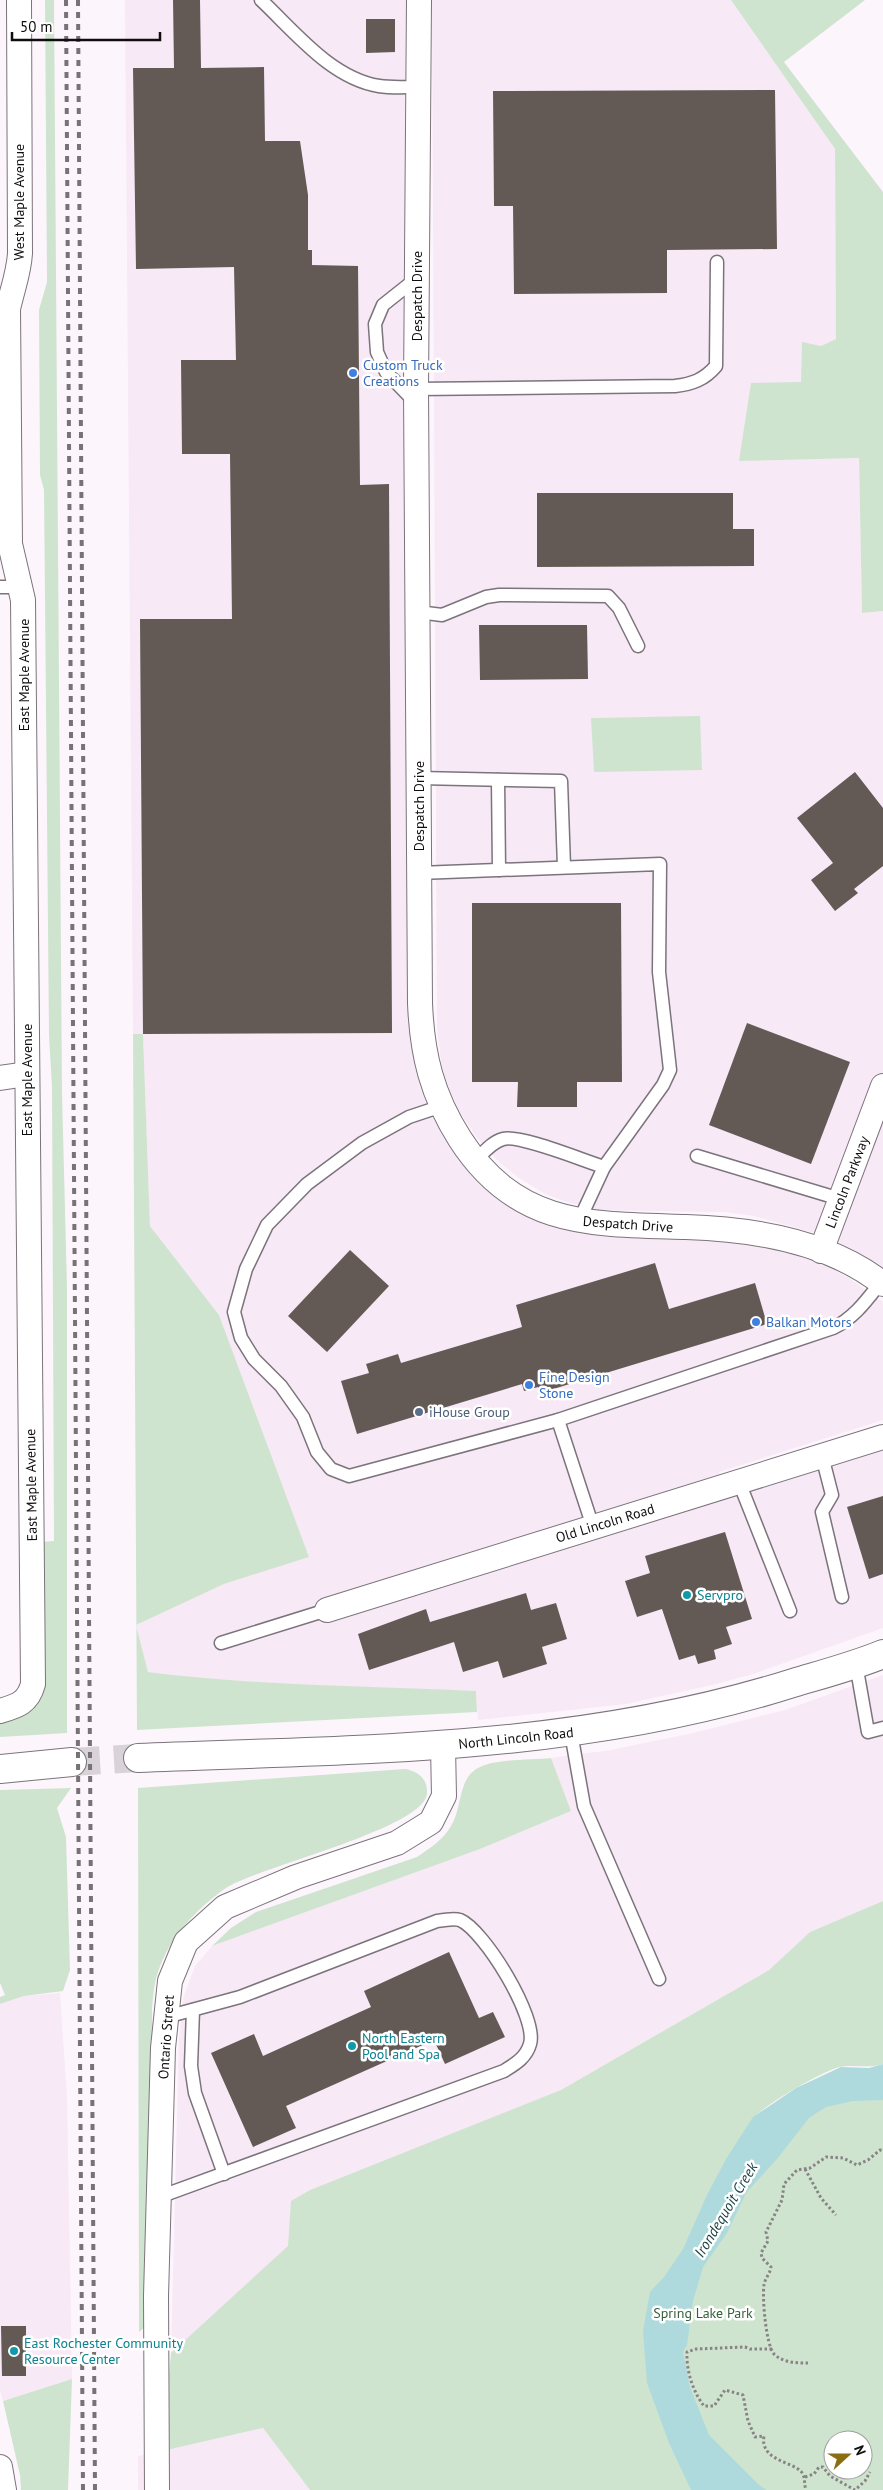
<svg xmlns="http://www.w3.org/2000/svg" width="883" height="2490" viewBox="0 0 883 2490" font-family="'PT Sans',sans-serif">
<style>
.built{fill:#f7e9f6}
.green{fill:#cfe4cf;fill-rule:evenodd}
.water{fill:#aedadd}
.building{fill:#635a55}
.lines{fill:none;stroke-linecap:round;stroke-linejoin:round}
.secondary-tunnel{stroke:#d9d2d8;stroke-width:28;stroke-dasharray:28 14;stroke-linecap:butt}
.lane-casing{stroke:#7b747b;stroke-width:15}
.street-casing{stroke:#7b747b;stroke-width:26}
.secondary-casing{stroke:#7b747b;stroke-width:30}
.path{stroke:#888387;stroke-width:3;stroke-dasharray:2.5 2.5;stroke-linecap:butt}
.lane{stroke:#fff;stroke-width:12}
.street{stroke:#fff;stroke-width:24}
.secondary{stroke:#fff;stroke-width:28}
.rail{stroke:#777276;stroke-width:4;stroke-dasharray:6 6;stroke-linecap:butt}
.shop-dot{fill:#3f7fe0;stroke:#fff;stroke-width:2}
.service-dot{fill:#5c6f8a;stroke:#fff;stroke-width:2}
.culture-dot{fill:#0f9aa8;stroke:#fff;stroke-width:2}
.labels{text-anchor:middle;stroke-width:5;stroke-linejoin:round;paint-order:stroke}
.street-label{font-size:14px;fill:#100d0f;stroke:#fff}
.shop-label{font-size:14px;fill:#366cbe;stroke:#fff;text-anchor:start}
.service-label{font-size:14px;fill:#4e5e75;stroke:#fff;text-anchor:start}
.culture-label{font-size:14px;fill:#0d838f;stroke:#fff;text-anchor:start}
.park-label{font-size:14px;fill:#38603a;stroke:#fff}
.water-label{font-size:15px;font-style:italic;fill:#163f41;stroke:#fff}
</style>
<rect width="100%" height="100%" fill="#fdf5fc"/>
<g class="built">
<polygon points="125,0 406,0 411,1034 416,1069 426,1100 441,1131 465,1164 537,1218 570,1231 606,1237 716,1238 763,1244 812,1259 849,1278 883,1302 883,1420 719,1472 728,1498 883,1447 883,1628 753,1674 716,1684 626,1704 478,1720 476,1691 277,1685 205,1679 148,1672 136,1625 224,1584 309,1557 219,1315 150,1226 143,1034 133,1034"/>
<polygon points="432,0 731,0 835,149 836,339 821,346 801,382 739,461 859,458 862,613 883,611 883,1269 852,1249 822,1235 754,1216 725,1212 597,1210 567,1202 545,1194 519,1178 499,1162 477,1138 461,1114 449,1089 442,1068 437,1028"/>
<polygon points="883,1675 883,1901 810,1932 769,1970 561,2090 310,2190 289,2246 171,2353 179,2039 183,1999 195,1966 212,1946 480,1849 571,1811 551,1758 611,1750 693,1733 785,1710"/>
<polygon points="60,1993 67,2096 72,2379 3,2401 0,2391 0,2004 24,1996"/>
<polygon points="263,2428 310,2490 138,2490 138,2456"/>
</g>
<g class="green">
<polygon points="45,0 54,0 62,1093 67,1287 67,1733 0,1737 0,1718 29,1708 41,1542 54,1541 52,1087 49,1036 44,490 40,475 39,310 47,282"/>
<polygon points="731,0 865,0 784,62 883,192 883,611 862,613 859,458 739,461 751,383 801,382 802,342 821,346 836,339 835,149"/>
<polygon points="700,716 702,770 594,772 591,718"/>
<path d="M133 1034H143L150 1226 219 1315 309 1557 224 1584 136 1625 148 1672C257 1686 367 1686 476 1691L477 1712 137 1730Z"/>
<path d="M551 1758 571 1811 480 1849 212 1946 231 1928 256 1912 417 1857C430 1848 443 1840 451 1826 464 1805 456 1774 485 1765 503 1759 531 1760 551 1758Z"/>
<path d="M405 1769C418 1771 428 1779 427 1793 426 1828 258 1867 226 1888 197 1908 169 1938 158 1972 154 1983 153 1998 152 2009L153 2293 146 2326 139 2332 138 1788Z"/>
<polygon points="71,1788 57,1808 66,1837 70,1970 63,1991 24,1996 0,2004 0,1997 5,1995 0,1983 0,1790"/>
<path d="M883 1901V2064C866 2069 854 2064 840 2067 822 2071 760 2107 751 2121L883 2086V2490H310L263 2428 162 2451 171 2353 288 2246 291 2201 310 2190 561 2090 769 1970 810 1932ZM833 2440H863V2470H833Z"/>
<polygon points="72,2379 68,2490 21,2490 20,2475 3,2401"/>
</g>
<polygon class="water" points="883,2064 883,2100 853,2101 826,2107 809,2118 777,2159 746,2193 727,2233 703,2267 693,2301 687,2345 683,2352 690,2387 709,2435 759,2485 767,2490 691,2490 669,2443 647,2383 643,2331 650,2292 664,2277 683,2249 707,2195 726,2159 753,2117 796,2088 841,2067 869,2068"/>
<g class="building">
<polygon points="173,0 200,0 201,68 264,67 265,141 300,141 308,195 308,250 312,250 312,265 358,266 360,485 389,484 392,1033 143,1034 140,619 232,619 230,454 182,454 181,360 236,360 234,267 136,269 133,68 174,68"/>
<polygon points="366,19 395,19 395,52 366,53"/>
<polygon points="775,90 777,249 667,250 667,293 514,294 513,206 494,206 493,91"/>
<polygon points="537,493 733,493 733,529 754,529 754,566 537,567"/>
<polygon points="479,625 587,625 588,679 480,680"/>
<polygon points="855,772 883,808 883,866 854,889 858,893 835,911 811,880 833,863 797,818"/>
<polygon points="472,903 621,903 622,1082 577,1082 577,1107 517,1107 518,1082 472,1082"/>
<polygon points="747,1023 850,1062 811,1164 709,1125"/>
<polygon points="350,1250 389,1286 327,1352 288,1316"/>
<polygon points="655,1263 669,1309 755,1283 767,1324 540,1393 538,1387 524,1391 522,1384 357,1434 341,1381 369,1373 366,1364 398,1354 401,1363 522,1327 516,1305"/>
<polygon points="883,1496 883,1574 869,1579 847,1507"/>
<polygon points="725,1532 752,1619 726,1627 732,1644 714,1650 716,1659 698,1664 695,1655 679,1660 662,1609 637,1617 625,1581 650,1573 645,1556"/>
<polygon points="526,1593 531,1610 556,1603 567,1639 542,1647 547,1664 503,1678 498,1661 463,1672 454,1642 369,1670 358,1634 426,1609 430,1622"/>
<polygon points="449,1952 479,2018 493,2012 505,2037 445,2064 434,2040 286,2106 296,2128 253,2147 211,2053 254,2034 263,2056 371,2007 364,1991"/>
<polygon points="1,2326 26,2326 26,2376 2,2376"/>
</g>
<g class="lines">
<polyline class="secondary-tunnel" points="72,1762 138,1758"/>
<g class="lane-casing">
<g id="lane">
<path d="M261 0C295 32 331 78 379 86 391 88 405 87 418 87"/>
<path d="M416 389 675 386C692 384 704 380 716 366L717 262"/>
<polyline points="416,403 386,372 377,352 375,324 383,305 417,278"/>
<polyline points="0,587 20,587"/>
<polyline points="418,612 442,615 486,597 499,595 608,596 619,608 638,646"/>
<polyline points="419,778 561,781 564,867"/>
<polyline points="498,780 499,870"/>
<polyline points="419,873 660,864 659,972 670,1070 663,1085 604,1167"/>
<polyline points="442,1106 409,1117 362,1143 307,1184 267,1225 246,1269 234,1312 241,1338 254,1359 281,1386 303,1417 317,1452 331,1469 349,1476 558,1420"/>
<polyline points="697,1156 840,1199"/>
<path d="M476 1160C484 1152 492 1142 503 1139 519 1134 584 1161 604 1167L579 1221"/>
<polyline points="822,1456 832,1495 822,1512 842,1597"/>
<polyline points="739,1482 790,1611"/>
<path d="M593 1527 558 1420 833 1328C854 1318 866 1301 881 1282"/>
<polyline points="221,1643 327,1610"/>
<polyline points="856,1664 868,1732 883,1728"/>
<polyline points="571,1733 584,1806 659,1979"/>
<polyline points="193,2010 191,2066 195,2093 224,2174"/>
<path d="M159 2197 504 2071C515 2064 526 2058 530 2044 538 2018 484 1930 460 1920 454 1918 443 1920 437 1921L240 1997 166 2017"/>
</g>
</g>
<g class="street-casing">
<g id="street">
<path d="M419 0 416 389 420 1003C422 1055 432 1095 460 1139 517 1228 592 1224 686 1227 753 1229 830 1242 883 1284"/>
<polyline points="0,1078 27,1074"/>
<polyline points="821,1251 883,1086"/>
<polyline points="327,1610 883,1437"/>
<path d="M0 1711C17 1706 28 1703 33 1684L23 600 10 544 8 309C12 290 19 273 20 253L19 0"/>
<polyline points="0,2467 4,2490"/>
<polyline points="157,2490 156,2296 163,2048 170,1981 186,1942 225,1907 296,1877 397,1843 431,1822 444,1796 443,1746"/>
</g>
</g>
<g class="secondary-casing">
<g id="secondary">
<path d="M138 1758C361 1749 578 1751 793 1683 823 1674 854 1666 883 1654"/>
<polyline points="0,1769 72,1762"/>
</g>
</g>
<g class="path">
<polyline points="805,2169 821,2198 836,2215"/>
<path d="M772 2349H750L745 2347 696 2349 687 2352C686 2370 693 2392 704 2406H714L725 2390 743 2395 748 2421 755 2437 764 2436C760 2458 786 2461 798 2469 807 2475 803 2482 806 2490"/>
<path d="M808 2363C797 2363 783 2363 774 2354 766 2345 762 2298 764 2285 765 2278 770 2274 771 2267L762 2258 761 2253 768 2241 766 2232 782 2200 784 2184 797 2170 810 2168 826 2157 843 2158 857 2165 868 2160 880 2150 883 2151"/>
<polyline points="805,2477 814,2474 819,2467 823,2467 830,2476 855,2490 865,2481 870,2472"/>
</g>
<use href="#lane" class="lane"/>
<use href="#street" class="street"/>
<use href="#secondary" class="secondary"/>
<g class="rail">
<polyline points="66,0 83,2490"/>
<polyline points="78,0 95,2490"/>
</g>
</g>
<g class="shop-dot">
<circle cx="353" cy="373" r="5"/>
<circle cx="756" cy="1322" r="5"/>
<circle cx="529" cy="1385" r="5"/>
</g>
<circle class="service-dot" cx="419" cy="1412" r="5"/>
<g class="culture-dot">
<circle cx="687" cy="1595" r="5"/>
<circle cx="352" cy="2046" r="5"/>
<circle cx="14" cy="2351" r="5"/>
</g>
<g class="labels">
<g class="street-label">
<text transform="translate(19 202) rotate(-90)" y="5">West Maple Avenue</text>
<text transform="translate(417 296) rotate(-90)" y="5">Despatch Drive</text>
<text transform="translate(24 675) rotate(-90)" y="5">East Maple Avenue</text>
<text transform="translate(419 806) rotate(-90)" y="5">Despatch Drive</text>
<text transform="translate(27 1080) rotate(-90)" y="5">East Maple Avenue</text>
<text transform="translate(847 1182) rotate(-69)" y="5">Lincoln Parkway</text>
<text transform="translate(628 1224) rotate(4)" y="5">Despatch Drive</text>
<text transform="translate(31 1485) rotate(-91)" y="5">East Maple Avenue</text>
<text transform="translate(605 1523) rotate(-17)" y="5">Old Lincoln Road</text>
<text transform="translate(516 1738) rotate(-6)" y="5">North Lincoln Road</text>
<text transform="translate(166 2037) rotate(-86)" y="5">Ontario Street</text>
</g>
<g class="shop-label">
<text x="363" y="370">Custom Truck<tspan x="363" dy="16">Creations</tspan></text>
<text x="766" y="1327">Balkan Motors</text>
<text x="539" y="1382">Fine Design<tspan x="539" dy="16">Stone</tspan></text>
</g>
<g class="service-label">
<text x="429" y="1417">iHouse Group</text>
</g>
<g class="culture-label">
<text x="697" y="1600">Servpro</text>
<text x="362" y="2043">North Eastern<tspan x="362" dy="16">Pool and Spa</tspan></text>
<text x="24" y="2348">East Rochester Community<tspan x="24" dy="16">Resource Center</tspan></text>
</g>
<g class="park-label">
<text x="703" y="2318">Spring Lake Park</text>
</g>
<g class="water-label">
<text transform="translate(726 2210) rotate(-59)" y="5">Irondequoit Creek</text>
</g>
</g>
<g transform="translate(848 2455) rotate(69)"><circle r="24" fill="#ffffff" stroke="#9f9e9f"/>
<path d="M0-4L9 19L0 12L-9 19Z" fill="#8a6f10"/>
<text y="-8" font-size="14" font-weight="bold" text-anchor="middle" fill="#100d0f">N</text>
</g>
<path d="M12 32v8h148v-8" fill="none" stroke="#100d0f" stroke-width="2.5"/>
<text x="20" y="32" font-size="15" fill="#100d0f" stroke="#ffffff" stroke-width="4" paint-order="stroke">50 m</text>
</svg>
